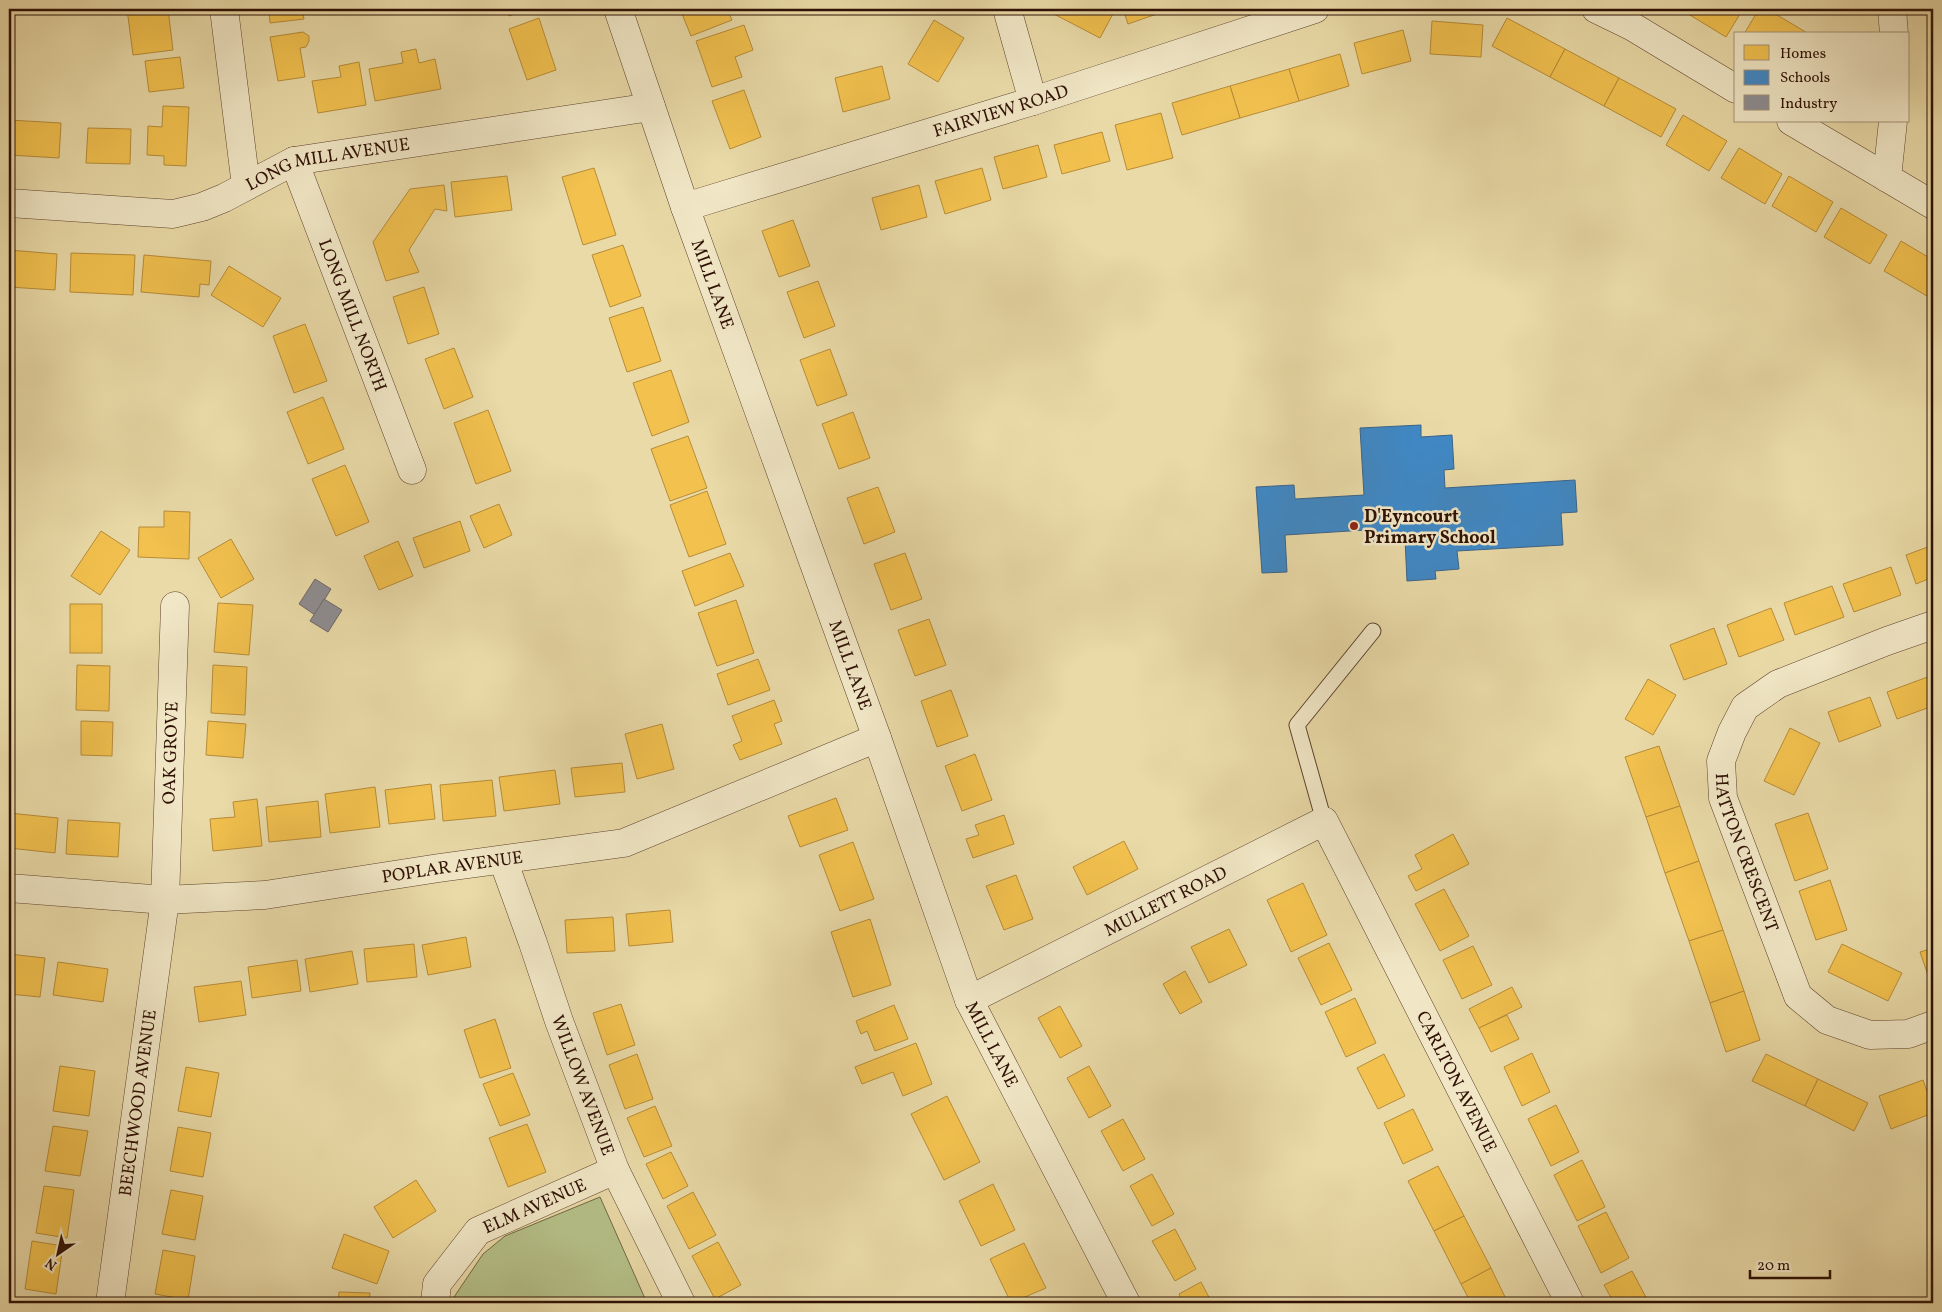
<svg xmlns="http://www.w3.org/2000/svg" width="1942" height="1312" viewBox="0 0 1942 1312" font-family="Vollkorn,serif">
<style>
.green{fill:#b5c088;stroke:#726846}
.homes{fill:#f2c14e;stroke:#b88c38}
.schools{fill:#3f88c5;stroke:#3a648b}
.industry{fill:#8d8d92;stroke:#716867}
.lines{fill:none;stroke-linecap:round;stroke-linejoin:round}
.service-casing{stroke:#5e422d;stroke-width:17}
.minor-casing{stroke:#5e422d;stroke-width:29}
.service{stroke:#f1e7c6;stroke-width:15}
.minor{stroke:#f1e7c6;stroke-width:28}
.poi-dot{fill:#8f2418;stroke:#f1e7c6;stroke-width:2}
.labels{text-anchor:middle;stroke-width:5;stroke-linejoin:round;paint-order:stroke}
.street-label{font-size:18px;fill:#2f1004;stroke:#f1e7c6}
.poi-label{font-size:18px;font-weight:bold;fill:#2f1004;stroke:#f1e7c6;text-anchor:start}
</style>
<rect width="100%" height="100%" fill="#e9daa7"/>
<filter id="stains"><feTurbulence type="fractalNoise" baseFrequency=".004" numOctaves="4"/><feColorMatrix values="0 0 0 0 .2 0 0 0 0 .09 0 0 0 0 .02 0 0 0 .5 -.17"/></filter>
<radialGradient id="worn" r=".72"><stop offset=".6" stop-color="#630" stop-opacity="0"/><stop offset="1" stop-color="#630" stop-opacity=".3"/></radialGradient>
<polygon class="green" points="600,1197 647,1303 450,1303 483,1254 505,1236"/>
<g class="homes">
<polygon points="127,9 168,9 173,50 133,55"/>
<polygon points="269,9 302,9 304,19 270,23"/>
<polygon points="506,9 530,9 509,16"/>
<polygon points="680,9 727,9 732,20 691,36"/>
<polygon points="1051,9 1114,9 1115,10 1100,38 1050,12"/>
<polygon points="1123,9 1171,9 1128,24"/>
<polygon points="1680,9 1743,9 1726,37"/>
<polygon points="1759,9 1767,9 1809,34 1744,34"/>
<polygon points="539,18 556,70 527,80 509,29"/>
<polygon points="1507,18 1565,49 1550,77 1492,46"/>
<polygon points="934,20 964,38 938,82 908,64"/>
<polygon points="1432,21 1483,25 1481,57 1430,54"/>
<polygon points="744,25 753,50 735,57 742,77 712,87 696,41"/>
<polygon points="1403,30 1411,61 1362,74 1354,43"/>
<polygon points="303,32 309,36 309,41 306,47 300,48 305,77 278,81 270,37"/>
<polygon points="416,49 419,63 435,59 441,89 375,101 369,69 403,63 401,52"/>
<polygon points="1565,49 1619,78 1604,106 1550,77"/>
<polygon points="1340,54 1349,86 1299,101 1289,69"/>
<polygon points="180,57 184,88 149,92 145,61"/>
<polygon points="359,62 366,105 318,113 312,81 341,77 339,66"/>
<polygon points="882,66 890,99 843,112 835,78"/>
<polygon points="1289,69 1299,101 1240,118 1230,86"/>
<polygon points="1619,78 1676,109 1661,137 1604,106"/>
<polygon points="1230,86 1240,118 1182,135 1172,103"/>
<polygon points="744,90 761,137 730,149 712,101"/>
<polygon points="163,106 189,107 186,166 164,165 164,156 147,155 148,126 162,127"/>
<polygon points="1161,113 1173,158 1127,170 1115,125"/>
<polygon points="1683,115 1727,141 1709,171 1666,145"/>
<polygon points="9,120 61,123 59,158 9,155"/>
<polygon points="88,128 131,129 130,164 86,163"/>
<polygon points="1102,132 1110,161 1062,174 1054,145"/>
<polygon points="1038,145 1047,177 1003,189 994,157"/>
<polygon points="1739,148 1782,174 1765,204 1721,178"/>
<polygon points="594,168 616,235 583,245 562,177"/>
<polygon points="982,168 991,200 945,214 935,181"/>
<polygon points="507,176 512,210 455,217 451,182"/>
<polygon points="1789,176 1833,202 1816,232 1772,206"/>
<polygon points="444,185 447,211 435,209 409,250 419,272 386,281 373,242 410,189"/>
<polygon points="919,185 927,217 881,230 872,198"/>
<polygon points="1841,208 1887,235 1870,264 1824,237"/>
<polygon points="793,220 810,266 779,277 762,231"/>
<polygon points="1901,241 1933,260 1933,285 1927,296 1884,271"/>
<polygon points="623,245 641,296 610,307 592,255"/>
<polygon points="9,250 57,254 55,290 9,287"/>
<polygon points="71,253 135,255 133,295 70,292"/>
<polygon points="144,255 211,261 209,285 200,284 199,297 141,292"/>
<polygon points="229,266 281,298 263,327 211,295"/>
<polygon points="818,281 835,326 804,338 787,292"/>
<polygon points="424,287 439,334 408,344 393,297"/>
<polygon points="643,307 661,361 627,372 609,318"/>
<polygon points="305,324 327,381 294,393 273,336"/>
<polygon points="454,348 473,397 444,409 425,359"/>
<polygon points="830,349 847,395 817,406 800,360"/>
<polygon points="671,370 689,422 652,436 633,383"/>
<polygon points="323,397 344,449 308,464 287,412"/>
<polygon points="488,410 511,471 476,484 454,423"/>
<polygon points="853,412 870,458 839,469 822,424"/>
<polygon points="688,436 707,488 670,501 651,449"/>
<polygon points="345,465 369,522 336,536 312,479"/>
<polygon points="878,487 895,532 864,544 847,498"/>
<polygon points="707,491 726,544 689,557 670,505"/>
<polygon points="499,504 512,535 484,548 470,516"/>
<polygon points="164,511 190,512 189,559 138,557 139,527 164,527"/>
<polygon points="460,521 470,551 424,568 413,538"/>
<polygon points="101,531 130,550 100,595 71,576"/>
<polygon points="231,539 254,579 221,598 198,558"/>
<polygon points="398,541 413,576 379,590 364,556"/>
<polygon points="1933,545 1933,577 1916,584 1906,555"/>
<polygon points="730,553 744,586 695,606 682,571"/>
<polygon points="905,553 922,599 891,610 874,564"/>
<polygon points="1891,567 1901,595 1854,612 1843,584"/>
<polygon points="1832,586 1844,617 1795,635 1784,603"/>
<polygon points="736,600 754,653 717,666 698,613"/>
<polygon points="218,603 253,605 249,655 214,652"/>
<rect x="70" y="604" width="32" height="49"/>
<polygon points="1771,608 1784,640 1739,657 1727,625"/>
<polygon points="929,619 946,665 915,676 898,630"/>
<polygon points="1714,628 1727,664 1684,680 1670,645"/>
<polygon points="758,659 770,690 728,705 717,674"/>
<polygon points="77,665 110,666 109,711 76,710"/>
<polygon points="213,665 247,667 245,715 211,713"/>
<polygon points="1933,675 1933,706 1897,719 1887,692"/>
<polygon points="1648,679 1676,695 1653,735 1625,719"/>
<polygon points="951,690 968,736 937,747 921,701"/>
<polygon points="1870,697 1881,726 1839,742 1828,712"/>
<polygon points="774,700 782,721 774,724 782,744 740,760 733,745 742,741 732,716"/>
<polygon points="81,721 113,722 112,756 81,755"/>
<polygon points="208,721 246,724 243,758 206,755"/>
<polygon points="662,724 674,769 637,779 625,734"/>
<polygon points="1790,728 1820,743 1794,795 1764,781"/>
<polygon points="1659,746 1680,806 1646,817 1625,757"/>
<polygon points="975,754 992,800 962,811 945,766"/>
<polygon points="622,763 625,792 575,797 571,768"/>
<polygon points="555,770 560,804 504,811 499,777"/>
<polygon points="492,780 496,816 443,821 440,785"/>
<polygon points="431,784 435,819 389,824 385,790"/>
<polygon points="375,787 380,827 330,833 325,794"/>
<polygon points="836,798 848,830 800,847 788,816"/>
<polygon points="257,799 262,846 213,851 210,819 235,817 233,802"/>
<polygon points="318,801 321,837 269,842 266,807"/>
<polygon points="1680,806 1699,861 1665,873 1646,817"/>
<polygon points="9,813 58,818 55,853 9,848"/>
<polygon points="1808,813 1828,869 1795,881 1775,824"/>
<polygon points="1004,815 1014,844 973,858 966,839 979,835 975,825"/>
<polygon points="68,820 120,823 118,857 66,854"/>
<polygon points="1453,834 1469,864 1416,891 1408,876 1422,869 1415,855"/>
<polygon points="1124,841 1138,869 1087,895 1073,867"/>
<polygon points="853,842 874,899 840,911 819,855"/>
<polygon points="1699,861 1723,930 1689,941 1665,873"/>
<polygon points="1016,875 1033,919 1004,930 986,886"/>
<polygon points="1830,880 1847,930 1816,940 1799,891"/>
<polygon points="1303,883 1327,935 1291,952 1267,900"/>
<polygon points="1444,889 1469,936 1440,951 1415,904"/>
<polygon points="670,910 673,942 629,946 626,914"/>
<polygon points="613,917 615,951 567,953 565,920"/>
<polygon points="870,919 891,985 853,997 831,932"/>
<polygon points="1229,929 1247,965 1209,983 1191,947"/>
<polygon points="1723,930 1744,991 1710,1003 1689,941"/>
<polygon points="466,937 471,967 428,975 422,945"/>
<polygon points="1329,943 1352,990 1321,1005 1298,958"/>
<polygon points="414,944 417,977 367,982 364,949"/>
<polygon points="1842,944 1902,973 1888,1001 1828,972"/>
<polygon points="1473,946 1492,985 1462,999 1443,960"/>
<polygon points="1933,948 1933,984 1931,984 1920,952"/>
<polygon points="352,951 358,984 310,992 305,959"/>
<polygon points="9,954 45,958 40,997 9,994"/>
<polygon points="297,960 301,991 252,998 248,967"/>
<polygon points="58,962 108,969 103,1002 53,995"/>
<polygon points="1185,971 1202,1002 1180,1014 1163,984"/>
<polygon points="241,981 246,1015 199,1022 194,987"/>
<polygon points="1512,987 1522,1007 1479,1028 1469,1009"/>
<polygon points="1744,991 1760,1040 1726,1052 1710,1003"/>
<polygon points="1355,998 1376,1043 1346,1057 1325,1012"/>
<polygon points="621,1004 635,1045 607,1055 593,1013"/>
<polygon points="894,1005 908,1039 875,1051 867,1031 861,1034 856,1021"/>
<polygon points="1060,1006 1082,1046 1060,1058 1038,1018"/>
<polygon points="1507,1015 1519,1039 1491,1052 1479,1028"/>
<polygon points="495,1019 511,1068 480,1078 464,1030"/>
<polygon points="916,1043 932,1084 903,1096 893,1072 862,1084 855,1067"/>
<polygon points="1532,1053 1550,1092 1522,1106 1504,1067"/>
<polygon points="637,1054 653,1099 625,1109 609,1065"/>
<polygon points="1384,1054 1405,1096 1378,1109 1357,1068"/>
<polygon points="1766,1054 1818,1079 1805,1106 1752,1081"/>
<polygon points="60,1066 95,1071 89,1116 53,1111"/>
<polygon points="1089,1066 1111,1106 1089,1118 1067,1078"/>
<polygon points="186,1067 219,1073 211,1117 178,1111"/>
<polygon points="513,1073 530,1115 500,1126 483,1084"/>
<polygon points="1818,1079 1868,1103 1854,1131 1805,1106"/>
<polygon points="1923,1080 1933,1108 1933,1113 1891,1129 1879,1096"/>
<polygon points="947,1096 980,1162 944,1180 911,1114"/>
<polygon points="1556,1105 1579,1152 1551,1166 1528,1119"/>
<polygon points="655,1106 672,1146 644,1157 627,1118"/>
<polygon points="1413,1109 1433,1150 1403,1164 1384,1123"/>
<polygon points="1123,1119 1145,1159 1123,1171 1101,1131"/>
<polygon points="527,1124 546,1172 508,1187 489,1138"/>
<polygon points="53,1126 88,1131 80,1176 45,1171"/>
<polygon points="178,1127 211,1133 203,1177 170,1171"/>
<polygon points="671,1152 688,1186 663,1199 646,1164"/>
<polygon points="1582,1160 1605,1207 1577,1221 1554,1175"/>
<polygon points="1438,1166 1464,1216 1434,1231 1408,1181"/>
<polygon points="1152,1174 1174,1214 1152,1226 1130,1186"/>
<polygon points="416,1180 436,1211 393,1238 374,1207"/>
<polygon points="993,1184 1015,1230 981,1246 959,1201"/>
<polygon points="44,1186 74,1190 67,1238 36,1233"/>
<polygon points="171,1190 203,1196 195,1240 162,1234"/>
<polygon points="693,1192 716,1235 689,1249 667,1206"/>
<polygon points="1606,1212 1629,1258 1601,1273 1578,1226"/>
<polygon points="1464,1216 1491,1268 1461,1284 1434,1231"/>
<polygon points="1175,1229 1196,1269 1175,1281 1152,1241"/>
<polygon points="344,1234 389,1251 377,1284 332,1268"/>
<polygon points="32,1241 63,1246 56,1294 25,1289"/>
<polygon points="718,1242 741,1285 715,1299 692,1256"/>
<polygon points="1024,1243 1046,1288 1011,1303 990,1259"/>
<polygon points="163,1250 195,1256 188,1300 155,1294"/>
<polygon points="1491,1268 1508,1303 1471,1303 1461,1284"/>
<polygon points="1632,1271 1649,1303 1614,1303 1604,1285"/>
<polygon points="1201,1282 1212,1303 1183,1303 1179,1294"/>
<polygon points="339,1292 370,1293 369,1303 338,1303"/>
</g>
<polygon class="schools" points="1421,425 1421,437 1452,435 1454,469 1444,470 1445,488 1575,480 1577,512 1561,513 1563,545 1457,551 1459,569 1435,571 1436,579 1407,581 1405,539 1367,542 1366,530 1285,535 1287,572 1262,573 1256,487 1294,485 1295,499 1364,495 1360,428"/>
<g class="industry">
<polygon points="315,579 331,589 315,615 299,604"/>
<polygon points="324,599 342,610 328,632 310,621"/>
</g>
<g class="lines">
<g class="service-casing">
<polyline id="service" points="1324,821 1297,725 1373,631"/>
</g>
<g class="minor-casing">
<g id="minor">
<polyline points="224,9 246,186"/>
<path id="s1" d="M618 9 685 207 877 738 969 1000 1126 1303"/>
<polyline points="1007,9 1033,101"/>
<polyline points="1596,9 1633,27 1736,89"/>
<polyline points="1892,9 1894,34"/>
<polyline points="1791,121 1933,205"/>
<path id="s2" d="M294 161 412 470"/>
<polyline points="1887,178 1893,121"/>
<path id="s3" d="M9 203 173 214 202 207 224 198 294 161 651 107"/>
<path id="s4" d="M685 207 1033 101 1315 9"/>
<path id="s5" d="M1933 625 1887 641 1778 684 1745 707 1732 732 1721 761 1723 798 1798 996 1827 1020 1870 1035 1908 1034 1933 1025"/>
<path id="s6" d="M503 860 533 943 559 1021 615 1170 681 1303"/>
<path id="s7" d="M9 888 165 900 265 895 439 868 624 843 877 738"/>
<path id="s8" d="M969 1000 1324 821 1570 1303"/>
<path id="s9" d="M110 1303 165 900 175 606"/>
<path id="s10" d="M435 1303 437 1284 478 1231 615 1170"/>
</g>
</g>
<use href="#service" class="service"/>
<use href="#minor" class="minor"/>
</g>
<circle class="poi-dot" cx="1354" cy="526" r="5"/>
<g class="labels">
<g class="street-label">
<text dy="6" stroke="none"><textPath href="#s4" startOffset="330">FAIRVIEW ROAD</textPath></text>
<text dy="6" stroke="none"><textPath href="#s3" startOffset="329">LONG MILL AVENUE</textPath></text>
<text dy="6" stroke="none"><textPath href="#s1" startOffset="291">MILL LANE</textPath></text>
<text dy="6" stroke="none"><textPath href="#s2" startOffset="165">LONG MILL NORTH</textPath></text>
<text dy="6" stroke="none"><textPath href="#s1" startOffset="696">MILL LANE</textPath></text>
<text dy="6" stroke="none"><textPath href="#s9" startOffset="554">OAK GROVE</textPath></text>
<text dy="6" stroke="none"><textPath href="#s5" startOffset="361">HATTON CRESCENT</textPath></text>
<text dy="6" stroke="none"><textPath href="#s7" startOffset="446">POPLAR AVENUE</textPath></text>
<text dy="6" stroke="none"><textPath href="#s8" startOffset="220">MULLETT ROAD</textPath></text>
<text dy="6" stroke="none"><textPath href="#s1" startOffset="1101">MILL LANE</textPath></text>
<text dy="6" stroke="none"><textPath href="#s8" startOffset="690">CARLTON AVENUE</textPath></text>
<text dy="6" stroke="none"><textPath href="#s6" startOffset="239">WILLOW AVENUE</textPath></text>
<text dy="6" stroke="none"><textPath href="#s9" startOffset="202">BEECHWOOD AVENUE</textPath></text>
<text dy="6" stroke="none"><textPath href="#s10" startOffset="148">ELM AVENUE</textPath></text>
</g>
<g class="poi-label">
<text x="1364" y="522">D'Eyncourt<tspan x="1364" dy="21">Primary School</tspan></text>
</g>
</g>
<rect width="1942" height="1312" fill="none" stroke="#e9daa7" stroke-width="30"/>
<rect x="10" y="10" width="1922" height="1292" fill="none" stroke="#2f1004" stroke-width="2.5"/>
<rect x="15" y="15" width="1912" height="1282" fill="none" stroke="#2f1004"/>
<rect x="1734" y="32" width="175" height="90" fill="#f1e7c6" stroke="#a39178"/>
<rect x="1744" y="45" width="25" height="15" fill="#f2c14e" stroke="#a39178"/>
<text x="1780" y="58" font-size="15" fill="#2f1004">Homes</text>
<rect x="1744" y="70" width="25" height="15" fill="#3f88c5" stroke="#a39178"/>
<text x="1780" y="82" font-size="15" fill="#2f1004">Schools</text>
<rect x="1744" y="95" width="25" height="15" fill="#8d8d92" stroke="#a39178"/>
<text x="1780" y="108" font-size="15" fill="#2f1004">Industry</text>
<g transform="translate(58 1254) rotate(214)" stroke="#f1e7c6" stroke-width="4" paint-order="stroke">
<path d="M0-4L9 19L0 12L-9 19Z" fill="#2f1004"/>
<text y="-8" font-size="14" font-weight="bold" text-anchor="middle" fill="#2f1004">N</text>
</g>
<path d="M1750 1270v8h80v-8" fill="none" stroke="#2f1004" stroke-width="2.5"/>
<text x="1757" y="1270" font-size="15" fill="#2f1004" stroke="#f1e7c6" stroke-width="4" paint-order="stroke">20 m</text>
<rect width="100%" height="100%" filter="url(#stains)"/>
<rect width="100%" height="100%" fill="url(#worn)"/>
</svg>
